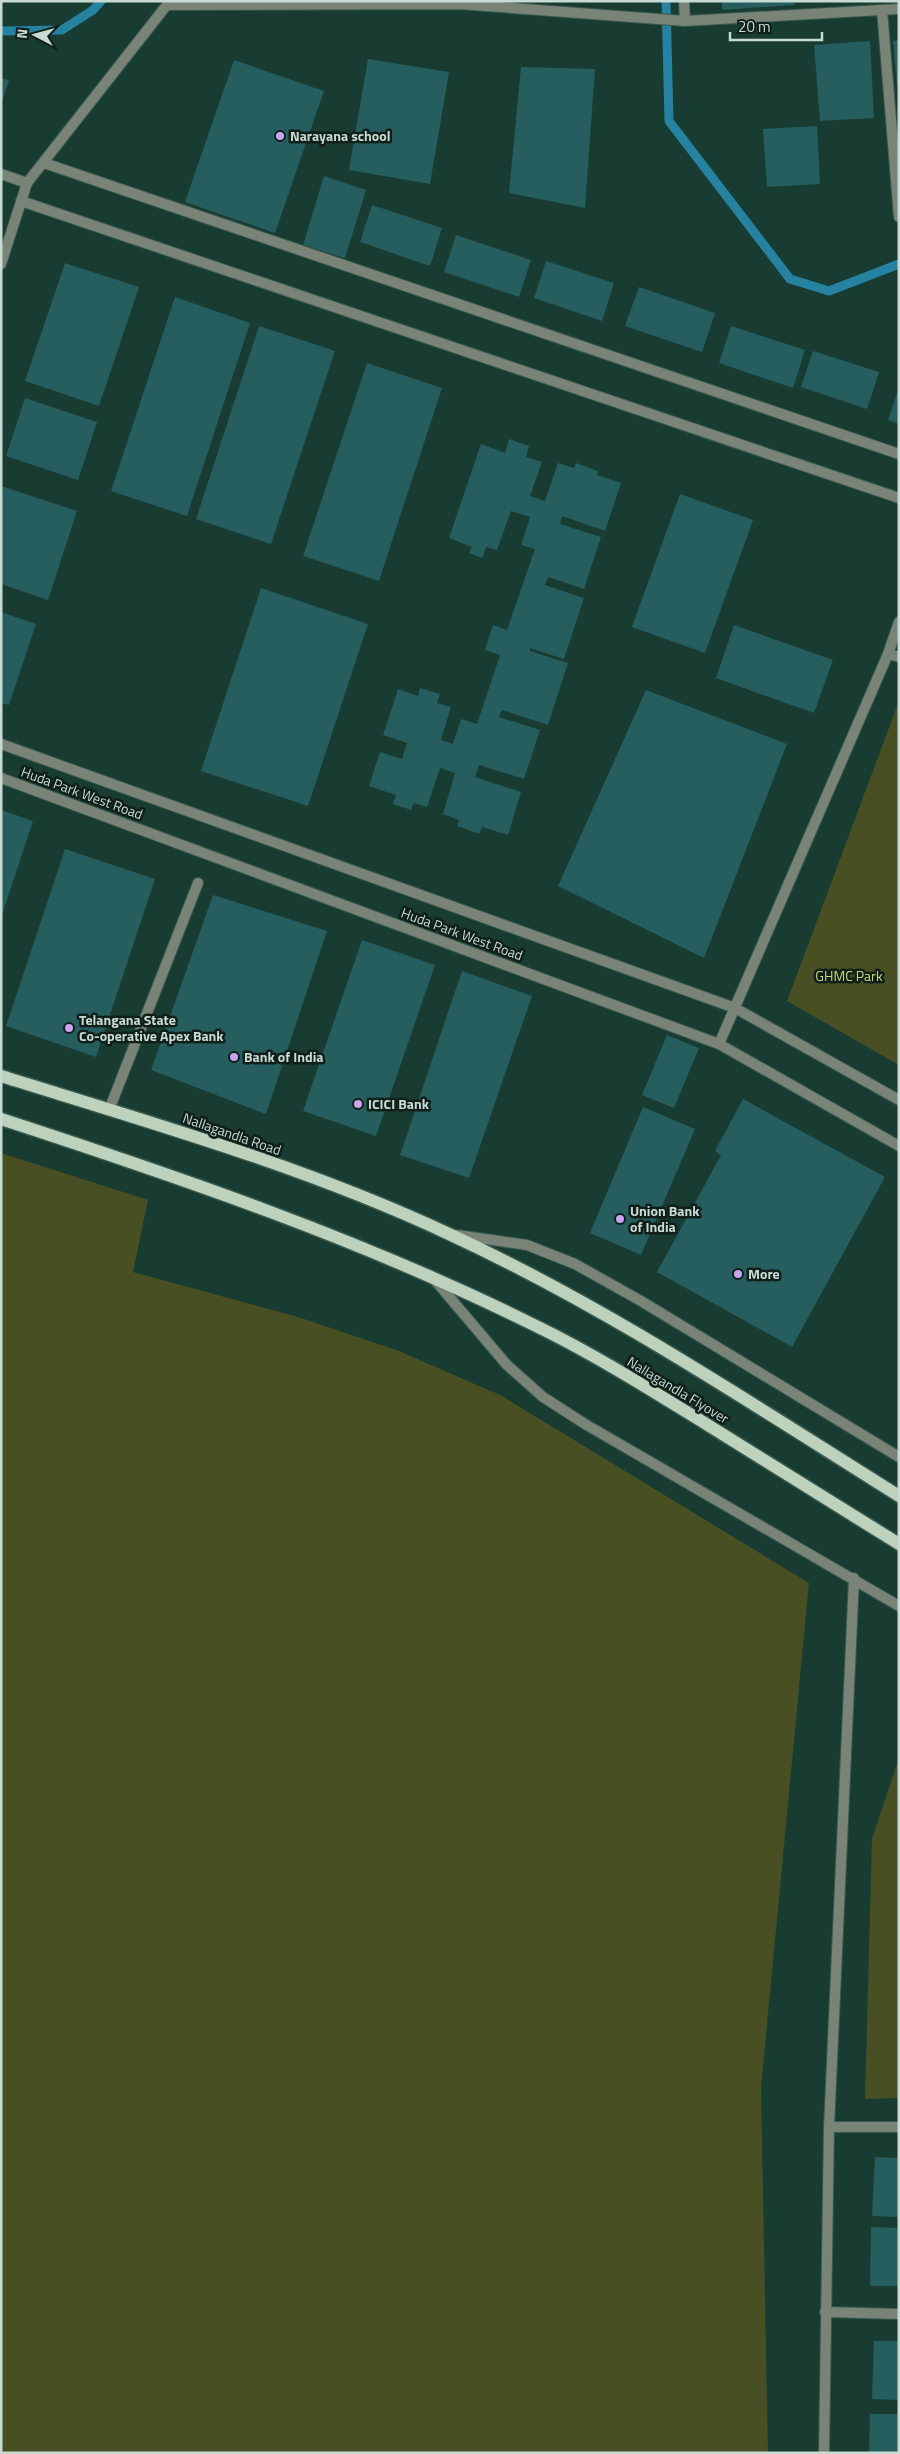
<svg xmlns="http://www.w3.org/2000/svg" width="900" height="2454" viewBox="0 0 900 2454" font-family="'Titillium Web',sans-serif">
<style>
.green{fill:#484f23}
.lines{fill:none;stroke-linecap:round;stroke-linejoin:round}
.stream{stroke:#2682a1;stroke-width:9}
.building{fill:#265d5f}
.minor-casing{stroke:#38594e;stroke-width:12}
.tertiary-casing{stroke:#38594e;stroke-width:12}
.primary-casing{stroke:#38594e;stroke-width:15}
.minor{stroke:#798378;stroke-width:10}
.tertiary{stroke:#798378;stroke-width:10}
.primary{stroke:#bdd2bc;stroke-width:12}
.poi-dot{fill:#c8a5ee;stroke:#101f1a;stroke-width:2}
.labels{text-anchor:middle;stroke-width:5;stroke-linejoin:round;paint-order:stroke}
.poi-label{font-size:14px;font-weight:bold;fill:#c7dbd3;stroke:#101f1a;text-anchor:start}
.street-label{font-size:14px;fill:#c7dbd3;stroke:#101f1a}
.park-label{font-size:14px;fill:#c6d875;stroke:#101f1a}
</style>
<rect width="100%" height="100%" fill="#183c31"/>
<g class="green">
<polygon points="899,701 899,1065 787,1001"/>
<polygon points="1,1153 148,1200 133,1272 298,1317 399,1351 500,1395 809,1583 761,2088 768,2453 1,2453"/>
<polygon points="899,1758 899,2098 865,2099 872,1839"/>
</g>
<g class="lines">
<g class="stream">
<polyline points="666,1 669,121 790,279 829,291 899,264"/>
<polyline points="1,31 62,30 93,10 101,1"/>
</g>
</g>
<g class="building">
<polygon points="722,1 794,1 795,5 722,10"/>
<polygon points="899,40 899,84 897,85 893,41"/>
<polygon points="870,41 874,118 820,121 814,45"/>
<polygon points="368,59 449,72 430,184 349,170"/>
<polygon points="234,60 324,91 275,233 185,202"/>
<polygon points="521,67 595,69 585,208 509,193"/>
<polygon points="1,78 9,80 2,102 1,102"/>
<polygon points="817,126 820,184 767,187 763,129"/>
<polygon points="324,176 366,190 345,258 303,245"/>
<polygon points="372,205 442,228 430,266 360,242"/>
<polygon points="456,235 531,260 519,297 444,272"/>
<polygon points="546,261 614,283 602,321 534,298"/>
<polygon points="65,263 139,287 99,406 25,381"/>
<polygon points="639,287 715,313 702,352 625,326"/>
<polygon points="175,297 250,323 187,516 111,491"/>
<polygon points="259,326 335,351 271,544 196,519"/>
<polygon points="731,326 805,350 793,388 719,363"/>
<polygon points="813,351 879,372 867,409 801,387"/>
<polygon points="367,363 442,388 379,581 303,556"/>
<polygon points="898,390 899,390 899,424 888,420"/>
<polygon points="25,398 97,422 78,480 6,456"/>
<polygon points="509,439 529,446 526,457 542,462 530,496 545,501 558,463 574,468 576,463 598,471 597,475 621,483 605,531 562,516 560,524 601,537 584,589 548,577 545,585 584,598 564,659 530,648 530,651 568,663 548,725 502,710 499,717 540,730 524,779 479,765 475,777 521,792 508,835 482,827 479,834 457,826 459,820 443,814 455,773 440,768 427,807 414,803 411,810 393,804 396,795 369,786 380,752 402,759 407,743 383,735 398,689 418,696 420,688 440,694 437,703 451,707 441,740 453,744 461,719 477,724 500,655 485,650 493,625 507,630 535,549 521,545 530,517 511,511 497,550 486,547 482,558 469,553 472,547 449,538 481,444 505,453"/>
<polygon points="1,486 77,511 48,600 1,584"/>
<polygon points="680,494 753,520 705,653 632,627"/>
<polygon points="261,588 368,624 308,806 201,771"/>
<polygon points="1,612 36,624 9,705 1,703"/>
<polygon points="734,625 833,660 814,713 716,678"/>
<polygon points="646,690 787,744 704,958 558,886"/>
<polygon points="1,810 33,821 2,915 1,915"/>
<polygon points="65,849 155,879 96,1057 6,1026"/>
<polygon points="213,895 327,931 266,1114 151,1070"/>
<polygon points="362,940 435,965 376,1136 303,1111"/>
<polygon points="462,971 532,996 469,1178 400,1155"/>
<polygon points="667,1035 699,1048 674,1108 642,1095"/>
<polygon points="743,1099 885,1177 792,1347 657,1272 721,1155 715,1151"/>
<polygon points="643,1107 695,1129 641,1255 590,1233"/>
<polygon points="875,2157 899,2158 899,2217 872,2216"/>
<polygon points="871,2227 899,2228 899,2286 870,2286"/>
<polygon points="874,2341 899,2341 899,2400 872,2399"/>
<polygon points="870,2414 899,2414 899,2453 869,2453"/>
</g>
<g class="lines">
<g class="minor-casing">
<g id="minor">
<polyline points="684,1 685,21 899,9"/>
<polyline points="167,5 459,4 685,21"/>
<polyline points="882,10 899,217"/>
<polyline points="44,163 899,454"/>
<polyline points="1,174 27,183"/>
<polyline points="21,201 899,498"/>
<polyline points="1,264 27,183 170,1"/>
<polyline points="899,622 888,654 899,657"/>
<polyline points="1,744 735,1008 899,1100"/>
<polyline points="1,778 719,1044 899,1146"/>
<polyline points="719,1044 888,654"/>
<polyline points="109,1110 198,883"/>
<polyline points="829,2127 899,2127"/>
<polyline points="825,2312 899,2314"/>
</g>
</g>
<g class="tertiary-casing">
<g id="tertiary">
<polyline points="457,1235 527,1245 575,1264 641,1301 899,1457"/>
<polyline points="434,1279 507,1365 543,1397 585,1424 899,1606"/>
<polyline points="824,2453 829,2127 854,1578"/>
</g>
</g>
<g class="primary-casing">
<g id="primary">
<path d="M1 1076C152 1123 306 1167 449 1234 607 1307 752 1404 899 1496"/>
<path d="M1 1119C182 1178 363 1240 534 1325 592 1353 648 1388 703 1422 768 1463 834 1503 899 1544"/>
</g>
</g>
<use href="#minor" class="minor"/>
<use href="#tertiary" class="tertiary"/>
<use href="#primary" class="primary"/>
</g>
<g class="poi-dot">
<circle cx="280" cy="136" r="5"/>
<circle cx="69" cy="1028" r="5"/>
<circle cx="234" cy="1057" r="5"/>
<circle cx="358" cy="1104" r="5"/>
<circle cx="620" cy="1219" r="5"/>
<circle cx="738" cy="1274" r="5"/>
</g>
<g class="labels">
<g class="poi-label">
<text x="290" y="141">Narayana school</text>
<text x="79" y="1025">Telangana State<tspan x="79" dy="16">Co-operative Apex Bank</tspan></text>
<text x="244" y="1062">Bank of India</text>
<text x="368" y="1109">ICICI Bank</text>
<text x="630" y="1216">Union Bank<tspan x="630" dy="16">of India</tspan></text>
<text x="748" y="1279">More</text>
</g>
<g class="street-label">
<text transform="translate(82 793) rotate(20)" y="5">Huda Park West Road</text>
<text transform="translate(462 934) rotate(20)" y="5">Huda Park West Road</text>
<text transform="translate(232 1134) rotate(19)" y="5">Nallagandla Road</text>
<text transform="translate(678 1390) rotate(31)" y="5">Nallagandla Flyover</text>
</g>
<g class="park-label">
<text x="849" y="981">GHMC Park</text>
</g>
</g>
<rect width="900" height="2454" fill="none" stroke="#c7dbd3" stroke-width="5"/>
<g transform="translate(35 35) rotate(276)" stroke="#101f1a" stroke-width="4" paint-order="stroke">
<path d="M0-4L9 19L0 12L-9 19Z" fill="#c7dbd3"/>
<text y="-8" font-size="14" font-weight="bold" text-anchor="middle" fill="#c7dbd3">N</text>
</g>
<path d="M730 32v8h92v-8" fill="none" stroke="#c7dbd3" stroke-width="2.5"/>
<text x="738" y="32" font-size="15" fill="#c7dbd3" stroke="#101f1a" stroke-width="4" paint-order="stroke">20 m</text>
</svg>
